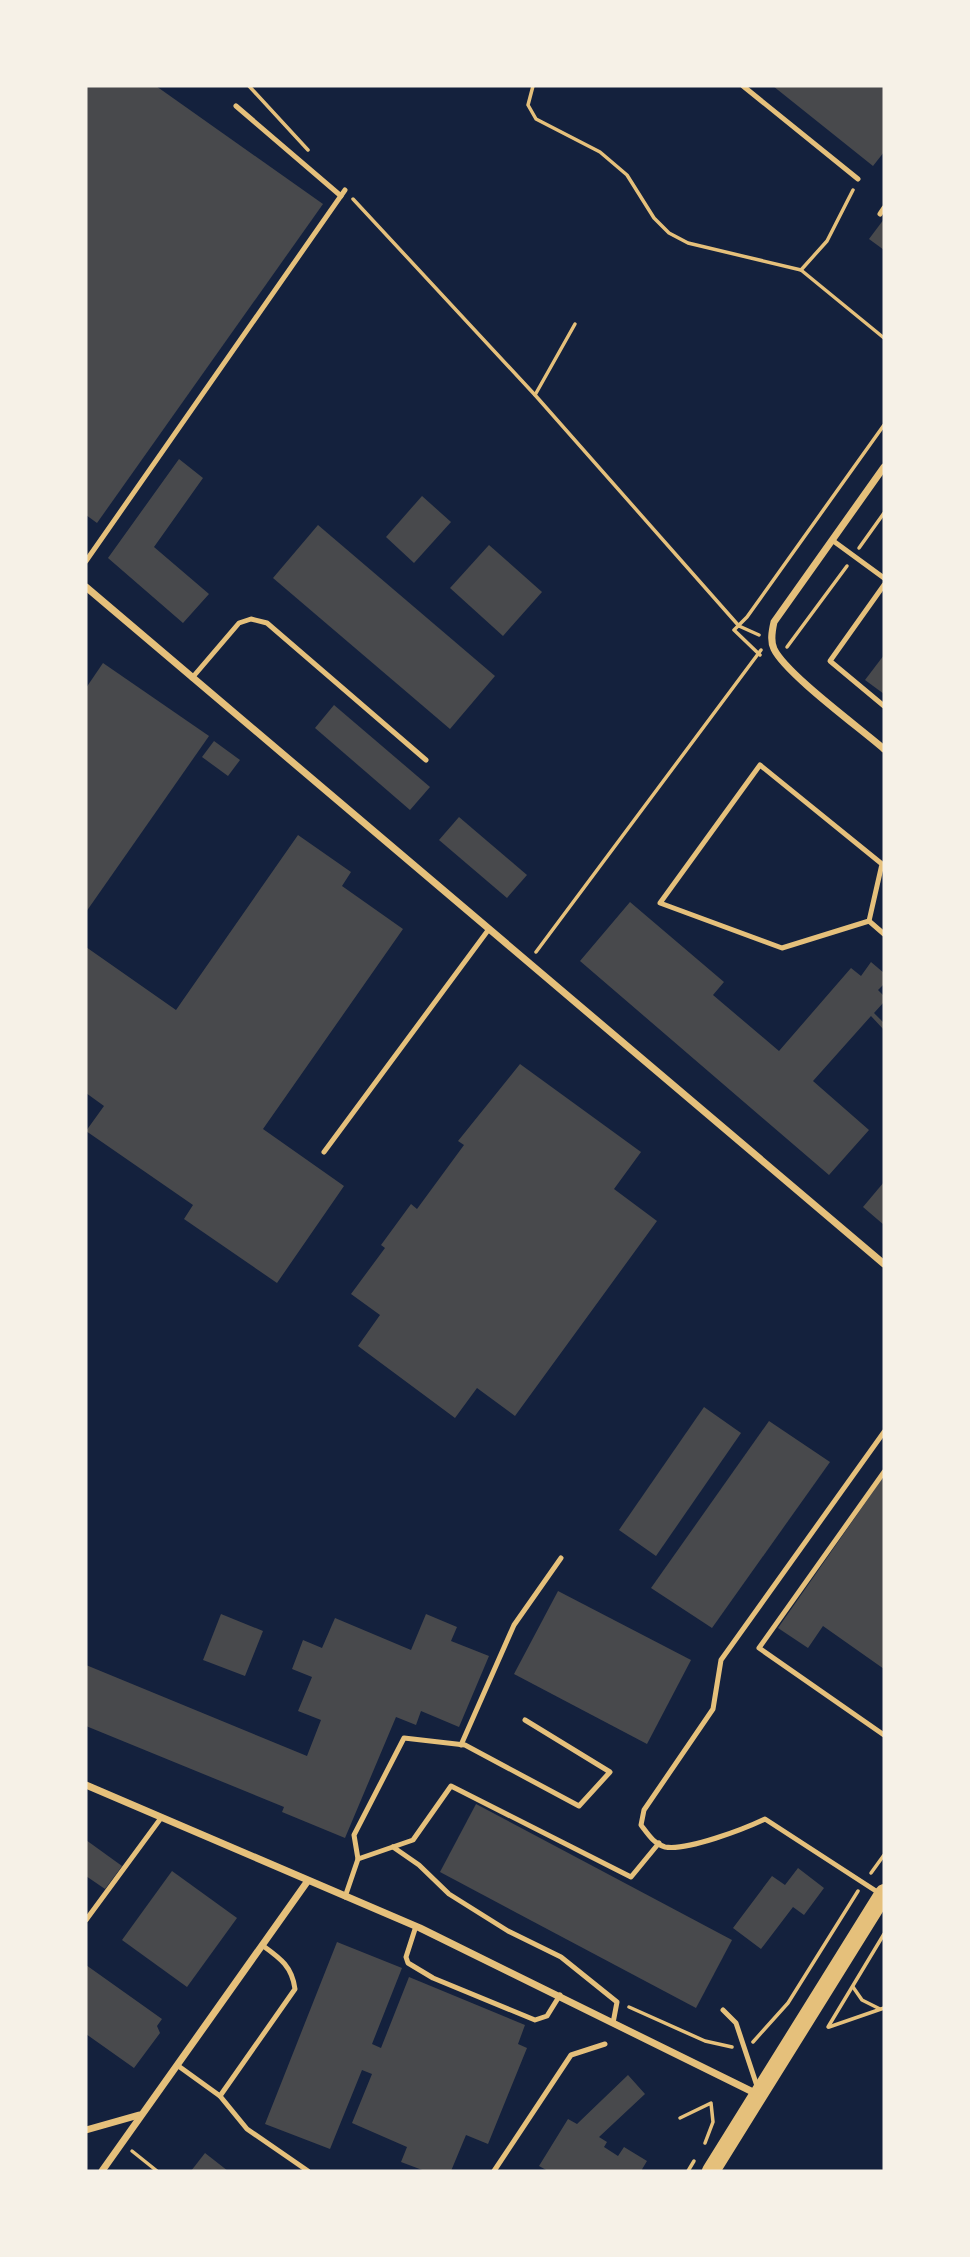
<svg xmlns="http://www.w3.org/2000/svg" width="970" height="2257" viewBox="0 0 970 2257" font-family="'Archivo Narrow',sans-serif">
<style>
.building{fill:#48494c}
.lines{fill:none;stroke-linecap:round;stroke-linejoin:round}
.path{stroke:#e5c07b;stroke-width:3.5}
.service{stroke:#e5c07b;stroke-width:5}
.minor{stroke:#e5c07b;stroke-width:7}
.primary{stroke:#e5c07b;stroke-width:18}
</style>
<rect width="100%" height="100%" fill="#14213d"/>
<g class="building">
<polygon points="86,86 156,86 323,204 97,523 86,515"/>
<polygon points="773,86 884,86 884,152 873,166"/>
<polygon points="884,219 884,250 869,239"/>
<polygon points="179,459 203,478 154,547 209,594 183,623 108,558"/>
<polygon points="422,496 451,522 414,563 386,537"/>
<polygon points="318,525 495,676 450,729 273,578"/>
<polygon points="489,545 542,592 503,636 450,588"/>
<polygon points="884,655 884,694 865,680"/>
<polygon points="103,663 209,736 86,912 86,688"/>
<polygon points="334,705 430,787 410,810 315,728"/>
<polygon points="214,741 240,760 228,776 202,757"/>
<polygon points="459,817 527,875 507,898 439,840"/>
<polygon points="298,835 351,872 342,886 403,929 263,1129 344,1186 277,1283 184,1219 193,1205 86,1131 104,1106 86,1093 86,947 176,1010"/>
<polygon points="630,902 724,982 713,995 779,1051 851,968 861,976 871,962 884,973 884,984 878,990 884,996 884,1002 874,1013 884,1023 884,1030 871,1016 813,1081 869,1130 829,1175 580,961"/>
<polygon points="520,1064 641,1152 614,1189 657,1221 515,1416 477,1388 455,1418 358,1346 380,1315 351,1294 385,1248 381,1245 411,1204 417,1209 464,1145 458,1141"/>
<polygon points="884,1182 884,1225 863,1207"/>
<polygon points="704,1407 741,1433 656,1556 619,1530"/>
<polygon points="769,1421 830,1462 712,1628 651,1588"/>
<polygon points="884,1476 884,1669 823,1626 808,1648 778,1628"/>
<polygon points="558,1591 691,1660 647,1744 514,1674"/>
<polygon points="221,1614 263,1631 245,1676 203,1660"/>
<polygon points="426,1614 457,1627 451,1641 489,1656 459,1727 421,1711 416,1725 396,1717 345,1838 282,1812 284,1807 86,1726 86,1665 307,1756 321,1720 298,1711 312,1677 292,1669 303,1640 322,1648 335,1618 411,1650"/>
<polygon points="476,1804 732,1940 696,2008 440,1872"/>
<polygon points="86,1840 122,1866 105,1889 86,1876"/>
<polygon points="798,1868 824,1888 804,1915 793,1907 761,1949 733,1928 772,1876 785,1885"/>
<polygon points="172,1871 237,1918 187,1987 122,1940"/>
<polygon points="337,1942 402,1968 372,2044 381,2048 409,1977 525,2025 518,2044 527,2048 488,2144 466,2135 451,2171 425,2171 401,2162 407,2147 352,2123 372,2074 362,2070 330,2149 265,2124"/>
<polygon points="86,1965 162,2019 157,2026 160,2033 134,2068 86,2034"/>
<polygon points="628,2075 645,2094 599,2137 607,2142 604,2147 618,2156 624,2147 647,2161 641,2171 548,2171 539,2166 568,2119 577,2124"/>
<polygon points="205,2153 228,2171 191,2171"/>
</g>
<g class="lines">
<g class="path">
<polyline points="249,86 308,150"/>
<polyline points="533,86 528,105 536,119 600,152 627,175 654,218 669,233 688,243 801,270 884,338"/>
<polyline points="353,199 535,395 739,626 759,635"/>
<polyline points="801,270 827,241 853,190"/>
<polyline points="535,395 575,324"/>
<polyline points="859,548 884,513"/>
<polyline points="787,647 847,566"/>
<polyline points="760,655 734,630 747,617 884,425"/>
<polyline points="536,952 761,650"/>
<polyline points="871,1873 884,1855"/>
<polyline points="853,1987 862,2000 880,2009"/>
<polyline points="629,2007 705,2041 732,2047"/>
<polyline points="828,2027 884,1934"/>
<polyline points="829,2027 884,2008"/>
<polyline points="753,2042 788,2003 858,1891"/>
<polyline points="680,2118 711,2103 713,2122 705,2143"/>
<polyline points="132,2151 157,2171"/>
<polyline points="688,2171 694,2161"/>
</g>
<g class="service">
<polyline points="743,86 858,179"/>
<polyline points="236,106 341,196"/>
<polyline points="880,214 884,208"/>
<polyline points="832,540 884,578"/>
<polyline points="86,561 345,190"/>
<polyline points="884,585 830,661 884,706"/>
<polyline points="192,678 239,623 251,619 267,623 426,760"/>
<polygon points="760,765 882,864 869,921 782,948 660,903"/>
<polyline points="869,921 884,934"/>
<polyline points="324,1152 489,929"/>
<polyline points="884,1472 759,1648 884,1735"/>
<polyline points="461,1745 514,1625 561,1558"/>
<polyline points="393,1847 419,1865 449,1894 508,1931 561,1957 617,2002 613,2023"/>
<polyline points="358,1859 354,1835 404,1738 465,1745 579,1806 610,1772 525,1720"/>
<path d="M879 1893 765 1819C744 1829 687 1851 665 1847 654 1844 648 1834 641 1825L644 1810 713 1709 721 1660 884 1432"/>
<polyline points="345,1897 358,1859 413,1840 451,1786 631,1877 659,1843"/>
<polyline points="86,1920 161,1818"/>
<polyline points="416,1926 406,1957 408,1963 433,1978 535,2020 547,2016 560,1995"/>
<polyline points="723,2010 736,2023 758,2089"/>
<path d="M177 2065 220 2096 295 1989C292 1966 280 1958 262 1945"/>
<polyline points="220,2096 247,2129 308,2171"/>
<polyline points="494,2171 571,2055 605,2044"/>
</g>
<g class="minor">
<path d="M884 467 774 622C772 631 770 641 774 649 786 674 860 728 884 749"/>
<polyline points="86,587 884,1264"/>
<polyline points="86,1785 420,1928 759,2095"/>
<polyline points="86,2130 139,2115"/>
<polyline points="102,2171 307,1882"/>
</g>
<polyline class="primary" points="711,2171 884,1893"/>
</g>
<rect width="970" height="2257" fill="none" stroke="#f6f1e7" stroke-width="175"/>
</svg>
